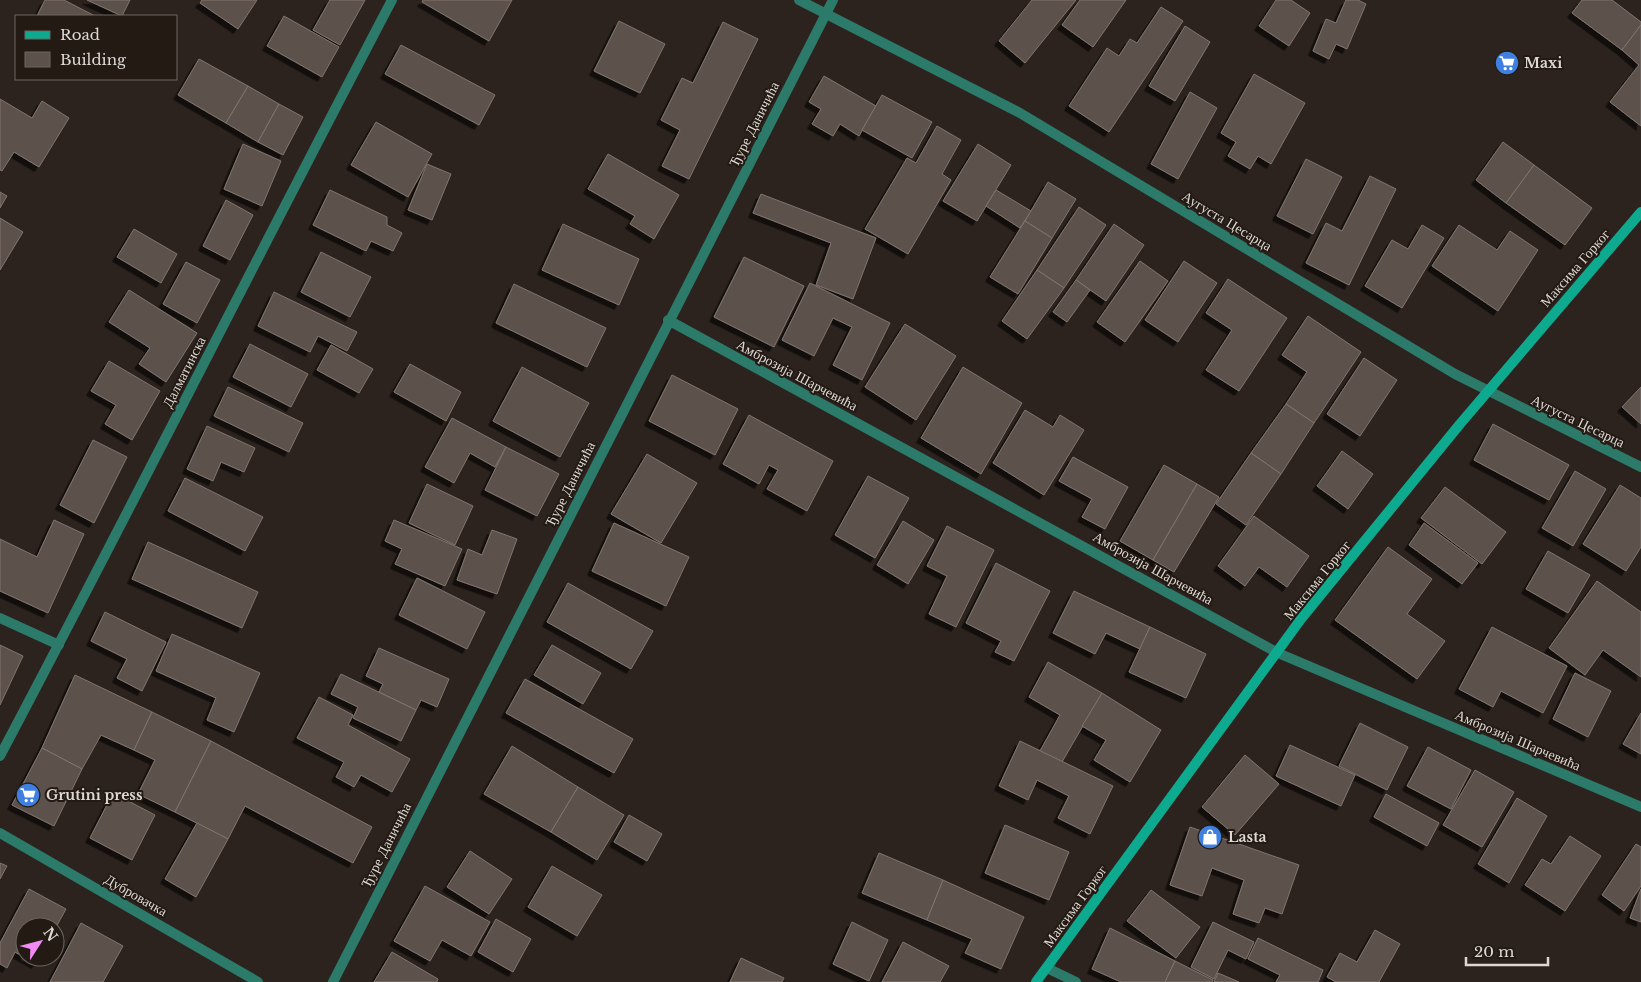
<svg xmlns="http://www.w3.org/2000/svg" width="1641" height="982" viewBox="0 0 1641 982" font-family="'Libre Baskerville',serif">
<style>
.building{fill:#5c514b;stroke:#81756f;filter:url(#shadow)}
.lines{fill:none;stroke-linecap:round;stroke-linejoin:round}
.street{stroke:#2c7a69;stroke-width:10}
.secondary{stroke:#0eaa8f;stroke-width:10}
.labels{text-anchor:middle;stroke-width:4;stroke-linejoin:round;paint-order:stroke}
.poi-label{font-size:14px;font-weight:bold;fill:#ded8d4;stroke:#231a14;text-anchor:start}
.street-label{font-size:14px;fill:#ded8d4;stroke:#231a14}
</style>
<defs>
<filter id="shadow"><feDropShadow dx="-4.5" dy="4.5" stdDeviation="0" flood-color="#0009"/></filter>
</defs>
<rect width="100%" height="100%" fill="#2c231e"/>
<g class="building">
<polygon points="45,0 64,0 95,16 37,16"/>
<polygon points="87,0 130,0 122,16"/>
<polygon points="202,0 257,0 238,29 200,3"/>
<polygon points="330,0 365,0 340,45 313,30"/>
<polygon points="423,0 512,0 489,41 422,2"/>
<polygon points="1032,0 1076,0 1025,63 999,41"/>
<polygon points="1080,0 1126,0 1093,47 1062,25"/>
<polygon points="1276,0 1291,0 1310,13 1289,46 1259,26"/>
<polygon points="1346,0 1358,0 1366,4 1347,49 1336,44 1329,59 1313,51 1326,19 1336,23"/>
<polygon points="1582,0 1612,0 1641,22 1641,25 1622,50 1572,13"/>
<polygon points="1161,7 1183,21 1109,132 1069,106 1107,48 1119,56 1130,39 1137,43"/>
<polygon points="284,16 339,47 322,77 267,46"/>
<polygon points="619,21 665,44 640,93 594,71"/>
<polygon points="723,22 758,39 689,179 662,166 680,130 661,120 682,78 693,83"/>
<polygon points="1641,25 1641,126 1610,102 1639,65 1622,50"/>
<polygon points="1185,26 1210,42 1175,101 1149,86"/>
<polygon points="401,45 495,95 479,125 385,74"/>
<polygon points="199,59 248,86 226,123 178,95"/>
<polygon points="1254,74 1305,103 1271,164 1258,156 1250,169 1228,156 1236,142 1221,133"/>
<polygon points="824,76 876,106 859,136 840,124 833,136 812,124 821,109 809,102"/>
<polygon points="248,86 279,104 258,142 226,123"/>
<polygon points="1190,92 1217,108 1178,179 1151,164"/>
<polygon points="882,95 932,122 912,158 862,130"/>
<polygon points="0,99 32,118 42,101 69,118 39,167 14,152 2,171 0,170"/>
<polygon points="279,104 303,117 283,155 258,142"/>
<polygon points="376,122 432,154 408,197 351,165"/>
<polygon points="937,126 961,140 942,174 951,180 908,254 865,229 907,158 916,163"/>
<polygon points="1503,142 1534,165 1506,203 1476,180"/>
<polygon points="243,144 281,161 262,206 224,189"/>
<polygon points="978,144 1011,165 977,221 943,201"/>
<polygon points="608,154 679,195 654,239 630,224 635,216 588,189"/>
<polygon points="1306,159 1342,177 1313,234 1277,216"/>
<polygon points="427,164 451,174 432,220 408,210"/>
<polygon points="1534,165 1592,208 1565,245 1506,203"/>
<polygon points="1370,176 1396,189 1349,285 1306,263 1326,223 1342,231"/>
<polygon points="1048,182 1076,199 1052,238 1025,221"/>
<polygon points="330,190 387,217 387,225 402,233 393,251 371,241 366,251 313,225"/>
<polygon points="996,190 1031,211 1020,228 986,206"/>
<polygon points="0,192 7,196 0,208"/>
<polygon points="761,194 876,238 853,299 816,285 831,243 753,213"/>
<polygon points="226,200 253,215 230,260 203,246"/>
<polygon points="1079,207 1106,225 1064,288 1037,270"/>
<polygon points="0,218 23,232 0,270"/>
<polygon points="1025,221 1052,238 1018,294 990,277"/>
<polygon points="563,224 639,259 619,305 542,270"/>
<polygon points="1114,224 1144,245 1106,301 1076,280"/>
<polygon points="1422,225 1444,238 1402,308 1365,286 1392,240 1408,249"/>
<polygon points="1459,225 1497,250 1510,231 1538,250 1498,311 1432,266"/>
<polygon points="134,229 177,254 161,283 117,257"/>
<polygon points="321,252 371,277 350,317 301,292"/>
<polygon points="744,257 804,286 774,347 714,317"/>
<polygon points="1140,261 1168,281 1125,342 1097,322"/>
<polygon points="1184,261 1217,283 1178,342 1145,320"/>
<polygon points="186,262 220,280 197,323 163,304"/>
<polygon points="1037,270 1064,288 1027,339 1002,321"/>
<polygon points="1228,279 1287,318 1239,391 1206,370 1232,330 1206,313"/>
<polygon points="1076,280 1090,290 1067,322 1053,312"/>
<polygon points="810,283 890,323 862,380 833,365 852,327 833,318 814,356 782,340"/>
<polygon points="514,284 606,328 587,367 496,323"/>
<polygon points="129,290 197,333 166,382 139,364 150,348 109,322"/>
<polygon points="274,292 357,332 347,351 318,336 310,352 258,326"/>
<polygon points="1308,316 1361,352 1314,423 1286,404 1307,372 1282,355"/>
<polygon points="905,324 956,356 916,420 865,387"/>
<polygon points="250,344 308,374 291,407 233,377"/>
<polygon points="331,345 373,369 359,393 317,370"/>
<polygon points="1364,358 1397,380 1360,436 1327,414"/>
<polygon points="109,361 160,391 132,440 105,424 116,405 91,391"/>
<polygon points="410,364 461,392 446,421 394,392"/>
<polygon points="522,367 589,403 560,457 493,421"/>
<polygon points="963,367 1022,403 981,474 921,438"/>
<polygon points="672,375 738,409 715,455 649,421"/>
<polygon points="228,387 303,423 289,452 214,416"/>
<polygon points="1641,387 1641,424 1622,407"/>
<polygon points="1286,404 1314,423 1281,474 1251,453"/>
<polygon points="1025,410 1053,427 1060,415 1084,430 1044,495 993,463"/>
<polygon points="749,415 833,461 807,511 767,489 778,470 769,465 759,484 723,464"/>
<polygon points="452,418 506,447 495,467 470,453 454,483 425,467"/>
<polygon points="1493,424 1569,465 1549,500 1474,460"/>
<polygon points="207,426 255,448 244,472 221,462 213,481 187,469"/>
<polygon points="93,440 127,457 94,523 60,505"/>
<polygon points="506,447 559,474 537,516 485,490"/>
<polygon points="1342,451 1373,474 1348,509 1317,486"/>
<polygon points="1251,453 1281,474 1246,525 1216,504"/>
<polygon points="647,454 697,483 661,543 611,514"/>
<polygon points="1073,457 1128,487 1105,529 1082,517 1092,499 1059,481"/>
<polygon points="1164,465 1197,484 1153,560 1120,541"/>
<polygon points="1575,471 1606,489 1573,546 1542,528"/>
<polygon points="868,476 909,498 875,558 835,535"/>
<polygon points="185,478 263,517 245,551 168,511"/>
<polygon points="427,484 473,506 455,545 409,523"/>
<polygon points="1197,484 1219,497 1174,572 1153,560"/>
<polygon points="1620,485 1641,498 1641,547 1626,571 1583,544"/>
<polygon points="1445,487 1506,532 1482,564 1421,518"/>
<polygon points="1254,516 1309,556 1287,587 1259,567 1245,586 1218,566"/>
<polygon points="54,520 84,534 48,613 0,591 0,539 37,557"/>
<polygon points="394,520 462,549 445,586 395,564 402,549 385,541"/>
<polygon points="903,521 934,540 908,584 877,565"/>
<polygon points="614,523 689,557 666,606 592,571"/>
<polygon points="1424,523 1478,563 1462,584 1409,545"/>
<polygon points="947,526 994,550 956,627 929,614 947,576 927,566"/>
<polygon points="492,530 517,539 497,594 457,580 468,549 482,555"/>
<polygon points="148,542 258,592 242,628 132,579"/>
<polygon points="1388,547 1432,579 1407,614 1445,641 1417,679 1335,620"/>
<polygon points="1548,551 1590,575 1568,613 1526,589"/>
<polygon points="996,563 1050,591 1014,661 995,652 1001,641 966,623"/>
<polygon points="417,578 485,612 467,649 399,615"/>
<polygon points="1597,581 1641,612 1641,677 1603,650 1585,675 1549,648"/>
<polygon points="568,583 653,631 631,669 547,622"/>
<polygon points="1074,591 1150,627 1140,649 1106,633 1095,654 1053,633"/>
<polygon points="105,612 166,642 142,691 117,678 127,659 91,641"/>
<polygon points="1150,627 1206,654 1186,698 1129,672"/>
<polygon points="1492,627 1567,666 1543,713 1501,691 1493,707 1459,689"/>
<polygon points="172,634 260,673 234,732 207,720 216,698 156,671"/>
<polygon points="0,645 23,656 0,705"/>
<polygon points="552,645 601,673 583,704 534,675"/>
<polygon points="379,648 449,679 437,707 421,700 416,710 379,692 383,684 366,676"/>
<polygon points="1048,662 1102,693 1062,762 1040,751 1060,715 1029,697"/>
<polygon points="1575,673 1611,691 1588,737 1553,719"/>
<polygon points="341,674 416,710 401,741 353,718 358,707 331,694"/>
<polygon points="75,675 152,712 134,750 101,735 82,769 42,748"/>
<polygon points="525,679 633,739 614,773 506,713"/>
<polygon points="1102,693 1161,730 1130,782 1094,760 1106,740 1082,726"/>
<polygon points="319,697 353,715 348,725 410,759 392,792 361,775 354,787 336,777 344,762 297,738"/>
<polygon points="152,712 211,741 175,812 138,794 155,760 134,750"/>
<polygon points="1641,713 1641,754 1623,744"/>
<polygon points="1360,723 1408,747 1387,790 1339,766"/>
<polygon points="211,741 372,827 353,863 245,806 228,839 175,812"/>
<polygon points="1020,741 1113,786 1090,834 1058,818 1069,796 1037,780 1028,800 999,786"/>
<polygon points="1290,745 1355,775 1341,806 1276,776"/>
<polygon points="512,746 578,787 551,832 484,794"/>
<polygon points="1428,747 1471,770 1451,809 1407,786"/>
<polygon points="42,748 82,769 54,826 12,805"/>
<polygon points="1245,755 1279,784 1235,835 1202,807"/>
<polygon points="1475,770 1514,792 1482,847 1443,825"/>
<polygon points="578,787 624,815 597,860 551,832"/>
<polygon points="113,793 155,815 132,860 90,838"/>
<polygon points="1386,794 1439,823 1427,846 1374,817"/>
<polygon points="1517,798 1547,816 1509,883 1478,864"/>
<polygon points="629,815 662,834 647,861 614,842"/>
<polygon points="197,823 228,839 196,897 165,879"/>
<polygon points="1005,825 1069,852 1049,900 985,873"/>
<polygon points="1190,827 1299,865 1282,914 1265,908 1259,923 1233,914 1244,880 1212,868 1202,896 1170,885"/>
<polygon points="1570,836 1601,856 1565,911 1525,885 1542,859 1551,864"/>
<polygon points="1636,844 1641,847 1641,886 1624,911 1602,895"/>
<polygon points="470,851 512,879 489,914 447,887"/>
<polygon points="879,853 943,880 927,920 862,893"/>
<polygon points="0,863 7,866 0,879"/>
<polygon points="552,866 602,895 577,936 528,907"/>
<polygon points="943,880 1024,917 1001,969 965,953 972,939 927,920"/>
<polygon points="425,886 490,922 471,956 442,940 430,961 394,941"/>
<polygon points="29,889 66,909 55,929 55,927 25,927 25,957 40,957 36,964 15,952 7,968 0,964 0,943"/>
<polygon points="1641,889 1641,922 1630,918"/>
<polygon points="1151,890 1200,927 1176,958 1127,921"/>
<polygon points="496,919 531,939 513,972 478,952"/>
<polygon points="852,922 888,940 869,981 833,964"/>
<polygon points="1213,922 1254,942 1246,959 1228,950 1214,979 1191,967"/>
<polygon points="81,923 123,946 103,982 50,982"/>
<polygon points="1110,928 1175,961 1165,982 1121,982 1092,969"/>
<polygon points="1375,930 1400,944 1379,982 1336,982 1327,977 1340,953 1357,962"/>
<polygon points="1258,938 1323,970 1318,982 1276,982 1280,975 1248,959"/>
<polygon points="903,942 949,966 940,982 882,982"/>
<polygon points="392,952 438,979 437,982 374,982"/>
<polygon points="741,958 784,978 782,982 730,982"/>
<polygon points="1175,961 1213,980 1212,982 1165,982"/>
<polygon points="1218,973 1239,982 1214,982"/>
</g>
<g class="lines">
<g class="street">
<polyline points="799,0 1020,113 1455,374 1641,467"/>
<polyline points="668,320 1278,653 1641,807"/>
<polyline points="0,618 59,645"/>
<path d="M0 756C133 505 260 251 392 0"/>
<polyline points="0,833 258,982"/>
<polyline points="1047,968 1076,982"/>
<polyline points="333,982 833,0"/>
</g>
<polyline class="secondary" points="1036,982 1301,619 1460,424 1641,212"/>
</g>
<defs>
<g id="supermarket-disc" transform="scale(1.25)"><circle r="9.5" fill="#3f7fe0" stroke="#231a14"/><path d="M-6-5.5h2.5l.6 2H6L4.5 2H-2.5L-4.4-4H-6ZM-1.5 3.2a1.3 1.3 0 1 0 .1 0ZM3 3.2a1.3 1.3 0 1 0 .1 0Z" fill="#fff"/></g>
<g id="shop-disc" transform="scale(1.25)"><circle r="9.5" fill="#3f7fe0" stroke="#231a14"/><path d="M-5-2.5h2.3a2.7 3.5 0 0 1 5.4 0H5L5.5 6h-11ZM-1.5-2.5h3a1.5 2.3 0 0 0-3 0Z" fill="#fff"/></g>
</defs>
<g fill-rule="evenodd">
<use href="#supermarket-disc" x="1507" y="63"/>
<use href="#supermarket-disc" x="28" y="795"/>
<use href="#shop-disc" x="1210" y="837"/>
</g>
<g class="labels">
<g class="poi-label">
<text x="1524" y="68">Maxi</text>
<text x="46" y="800">Grutini press</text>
<text x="1228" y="842">Lasta</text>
</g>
<g class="street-label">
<text transform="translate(754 124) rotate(-63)" y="5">Ђуре Даничића</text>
<text transform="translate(1227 221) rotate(31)" y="5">Аугуста Цесарца</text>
<text transform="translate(1575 268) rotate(-49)" y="5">Максима Горког</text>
<text transform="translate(184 372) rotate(-63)" y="5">Далматинска</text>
<text transform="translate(797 375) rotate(28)" y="5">Амброзија Шарчевића</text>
<text transform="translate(1578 421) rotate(26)" y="5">Аугуста Цесарца</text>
<text transform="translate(570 484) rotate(-63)" y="5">Ђуре Даничића</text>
<text transform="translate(1153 568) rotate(29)" y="5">Амброзија Шарчевића</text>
<text transform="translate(1317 580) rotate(-51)" y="5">Максима Горког</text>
<text transform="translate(1518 740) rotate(23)" y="5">Амброзија Шарчевића</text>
<text transform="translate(386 845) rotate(-63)" y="5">Ђуре Даничића</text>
<text transform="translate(136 895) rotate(30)" y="5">Дубровачка</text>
<text transform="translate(1075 906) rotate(-54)" y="5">Максима Горког</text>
</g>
</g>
<rect x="15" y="15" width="162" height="65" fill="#231a14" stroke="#6e6661"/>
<rect x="25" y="31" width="25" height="8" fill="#0eaa8f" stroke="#6e6661"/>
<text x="60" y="40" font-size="15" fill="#ded8d4">Road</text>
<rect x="25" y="52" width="25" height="15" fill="#5c514b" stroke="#6e6661"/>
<text x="60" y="65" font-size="15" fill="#ded8d4">Building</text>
<g transform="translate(40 942) rotate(54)"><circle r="24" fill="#231a14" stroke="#6e6661"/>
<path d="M0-4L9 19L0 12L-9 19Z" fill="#f28af3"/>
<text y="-8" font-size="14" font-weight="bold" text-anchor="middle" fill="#ded8d4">N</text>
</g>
<path d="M1466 957v8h82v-8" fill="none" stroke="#ded8d4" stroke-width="2.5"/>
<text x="1474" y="957" font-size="15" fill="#ded8d4" stroke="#231a14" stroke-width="4" paint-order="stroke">20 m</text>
</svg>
